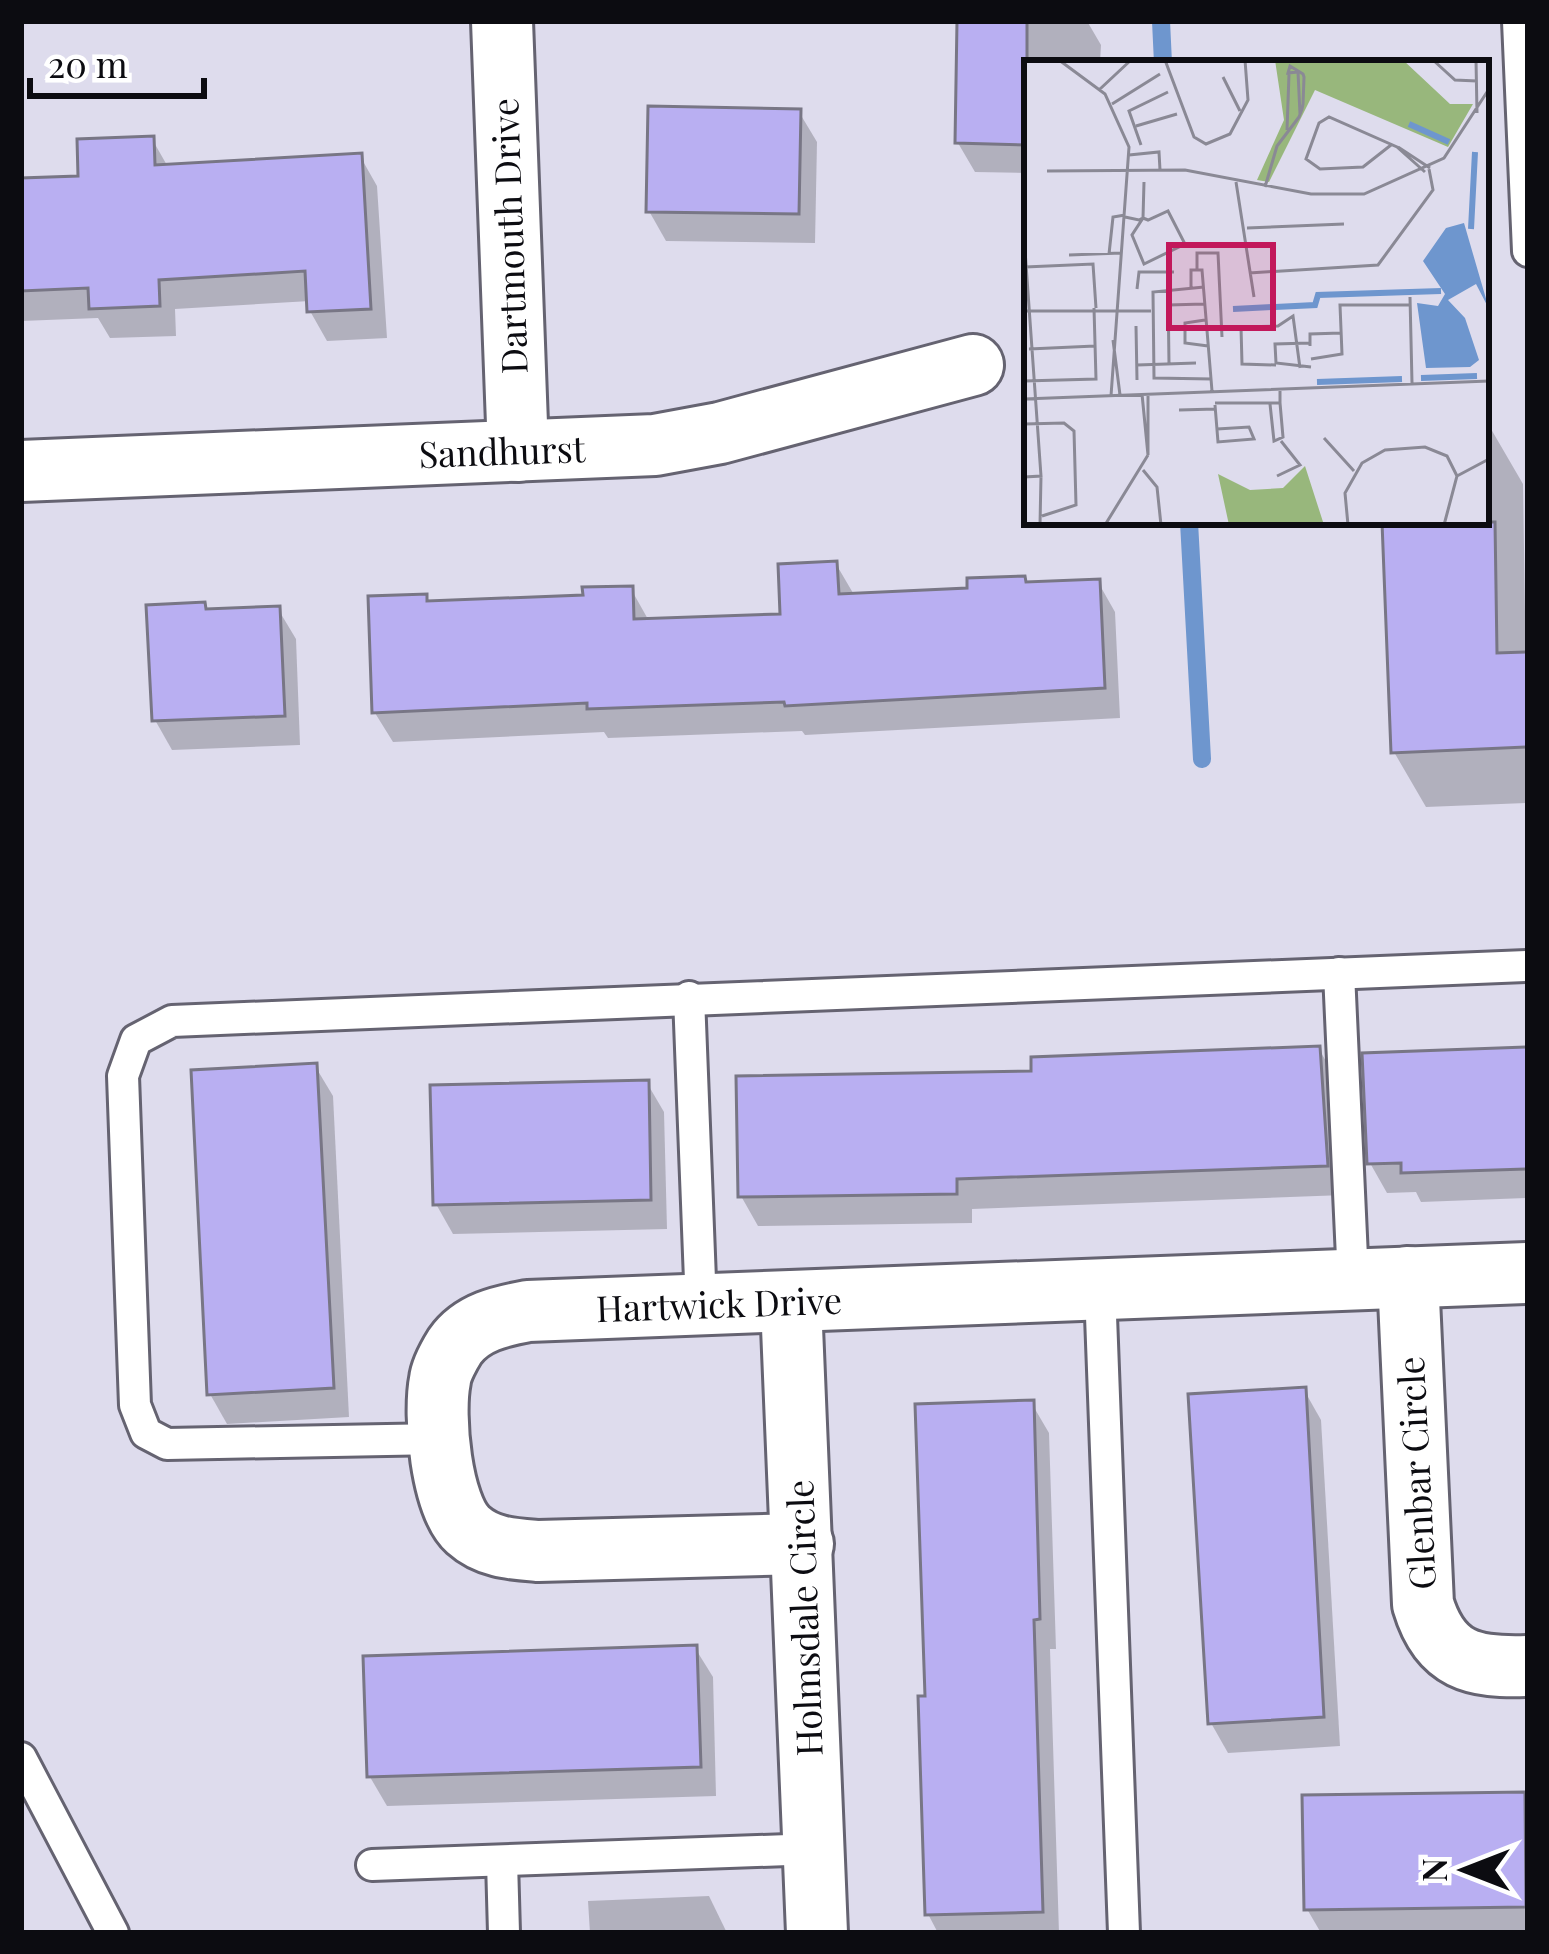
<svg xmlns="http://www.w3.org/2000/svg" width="1549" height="1954" viewBox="0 0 1549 1954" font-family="'Playfair Display',serif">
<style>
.shadow{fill:#0003}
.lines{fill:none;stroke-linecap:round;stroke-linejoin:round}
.stream{stroke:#6e96ce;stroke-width:18}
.building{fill:#b9aff2;stroke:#787685;stroke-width:3}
.service-casing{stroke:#656371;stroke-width:36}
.minor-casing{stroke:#656371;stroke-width:66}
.service{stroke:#fff;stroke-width:30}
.minor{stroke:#fff;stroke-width:60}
.labels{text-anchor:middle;stroke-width:12;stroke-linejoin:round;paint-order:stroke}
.street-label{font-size:36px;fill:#0c0c11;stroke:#fff}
.inset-river{fill:none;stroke:#6e96ce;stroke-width:6}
.inset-road{fill:none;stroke:#8a8995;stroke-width:3}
.view{fill:#c2185b;fill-opacity:0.15;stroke:#c2185b;stroke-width:6}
.inset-edge{fill:none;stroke:#0c0c11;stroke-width:6}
</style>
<rect width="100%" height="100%" fill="#dedced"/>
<g class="shadow">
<polygon points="960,21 1087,21 1101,45 1100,63 1027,63 1027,173 975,172 958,143"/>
<polygon points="799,112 817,142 815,243 666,241 649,211"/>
<polygon points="152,139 168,167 360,156 377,186 387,338 327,341 310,311 310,301 175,309 176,336 110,338 98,318 21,321 21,181 81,179"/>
<polygon points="1491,429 1523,484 1528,803 1426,807 1394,752 1385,522 1486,522 1486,430"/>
<polygon points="836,564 853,593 1098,582 1115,612 1120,718 805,735 802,731 608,738 604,732 393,742 375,713 425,597 429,604 586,598 631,589 649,621 783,616"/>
<polygon points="278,609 296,639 300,745 172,750 155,720"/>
<polygon points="1319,1049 1336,1079 1344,1195 972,1209 972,1223 758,1226 741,1196 1034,1074"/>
<polygon points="1528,1050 1528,1198 1421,1202 1416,1192 1387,1193 1370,1163 1365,1056"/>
<polygon points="315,1066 333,1096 349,1417 227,1424 210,1394"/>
<polygon points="647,1083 664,1112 667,1229 453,1234 436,1204"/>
<polygon points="1304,1390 1321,1420 1340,1746 1228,1753 1211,1723"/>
<polygon points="1032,1404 1049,1433 1056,1649 1050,1649 1059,1933 938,1933 928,1914"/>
<polygon points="695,1648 713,1677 716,1796 387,1806 370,1777"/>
<polygon points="1528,1795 1528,1933 1321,1933 1307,1909 1305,1798"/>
<polygon points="709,1896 727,1933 590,1933 588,1901"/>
</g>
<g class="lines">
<g class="stream">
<polyline points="1161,21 1163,63"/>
<polyline points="1189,522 1202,759"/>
</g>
</g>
<g class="building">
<polygon points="957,21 1027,21 1027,145 955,143"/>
<polygon points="648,106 801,109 799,214 646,212"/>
<polygon points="154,136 155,165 362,153 371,309 307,312 305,271 159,280 160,306 89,309 88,288 21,291 21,178 78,176 77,139"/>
<polygon points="1382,522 1495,522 1497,653 1528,652 1528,747 1391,753"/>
<polygon points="837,561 839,594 967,588 967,578 1025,576 1026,582 1100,579 1105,688 785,706 784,702 587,709 587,703 372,713 368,596 427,594 427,601 583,595 582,587 633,586 634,619 780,614 778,564"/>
<polygon points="205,602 206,609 280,606 285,716 152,721 146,605"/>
<polygon points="1320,1046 1328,1166 957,1179 957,1194 738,1197 736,1076 1031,1071 1031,1057"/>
<polygon points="1528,1047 1528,1169 1401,1173 1401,1163 1367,1164 1362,1053"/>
<polygon points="317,1063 334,1388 207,1395 191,1070"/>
<polygon points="649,1080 651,1200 433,1205 430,1085"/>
<polygon points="1306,1387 1324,1717 1208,1724 1188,1394"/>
<polygon points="1034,1400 1040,1619 1034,1620 1043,1912 925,1915 918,1696 925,1696 915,1404"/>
<polygon points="697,1645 701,1767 367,1777 363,1656"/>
<polygon points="1525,1792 1526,1907 1304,1910 1302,1795"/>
</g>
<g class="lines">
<g class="service-casing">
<g id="service">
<polyline points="1518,21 1528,251"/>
<polyline points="1339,973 1353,1280"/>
<polyline points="689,997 701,1306"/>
<polyline points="1100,1289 1124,1933"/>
<polyline points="440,1439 167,1444 146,1433 135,1405 123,1076 136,1040 172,1021 1528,966"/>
<polyline points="21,1758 113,1933"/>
<polyline points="502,1861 504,1933"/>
<polyline points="372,1865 815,1849"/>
</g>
</g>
<g class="minor-casing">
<g id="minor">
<polyline points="502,21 518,451"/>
<polyline points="21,471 655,445 720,433 973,365"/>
<path d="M1408 1277 1423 1604C1440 1661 1473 1668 1528 1666"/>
<polyline points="791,1303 817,1933"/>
<path d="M803 1544 538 1551C513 1549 488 1548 468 1530 441 1506 433 1415 440 1380 441 1370 450 1354 455 1346 472 1322 501 1316 528 1311L1528 1273"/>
</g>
</g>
<use href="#service" class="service"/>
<use href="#minor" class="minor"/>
</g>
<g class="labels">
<g class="street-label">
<text transform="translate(510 236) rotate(-92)" y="13">Dartmouth Drive</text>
<text transform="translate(502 452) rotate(-2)" y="13">Sandhurst</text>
<text transform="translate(719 1305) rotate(-2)" y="13">Hartwick Drive</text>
<text transform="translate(1417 1473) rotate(-93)" y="13">Glenbar Circle</text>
<text transform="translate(805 1618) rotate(-92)" y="13">Holmsdale Circle</text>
</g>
</g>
<g transform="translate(1024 60)">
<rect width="465" height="465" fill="#dedced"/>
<path d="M251 0H379L426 44H449L424 87 291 30 245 122 233 120 260 60ZM281 406 300 465H205L194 414 226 430 259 428Z" fill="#98b77c"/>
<path d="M440 163 465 249 452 224 424 240 441 258 455 300 446 307 402 308 393 243 414 246 421 234 399 201 422 168Z" fill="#6e96ce"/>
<path class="inset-river" d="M385 64 425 82M447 169 451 92M209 249 291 245 294 235 417 231M397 318 453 316M293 322 378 319"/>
<path class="inset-road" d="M35 0 81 34 105 87 87 336M141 0 170 77 182 84 206 74 224 40 221 0M409 0 431 20 453 21M452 0 453 53M199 17 216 51M76 29 107 0M88 44 136 14M112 66 153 54M263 70 265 14M117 85 105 51 144 32M367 85 339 107 296 109 282 99 295 63 305 57 373 87 401 112M374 87 406 108M105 95 135 92 136 110M23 111 161 110 287 134H340L420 98 465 29M212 122 230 237M241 127 253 86 272 61 275 57 278 49 279 44 280 17 279 14 266 6 264 13 274 12 276 54M101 157 115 160 119 158 124 160 144 151 161 184 120 204 108 175 119 158 120 122M223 168 320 164M0 176 17 416 0 417M85 194 89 157 101 155M45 195 97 193M1 207 69 204 72 248M173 209V193H194L198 277M225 213 354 205 409 130 405 109M180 227 129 232 130 318 188 319M167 228V210H178L188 331M113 229 115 212H150M144 229 145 304M386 237 388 323M144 245 180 244M3 251H127M181 260 161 263V283L184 286M112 266 113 320M89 280 96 335M286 283 251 284 252 303 287 307M286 286V274L317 273M5 289 71 286M287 299 318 294 316 245H386M113 305 172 303M252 305 218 304 217 267 254 266 269 256 276 308M0 321 72 319 70 248M118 334 124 395V334M0 339 465 321M191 343H256V329M246 344 250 381 259 377 256 343M191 345 194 382 230 379 225 367 193 369M155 350 192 349M0 364 40 363 50 371 52 445 18 456M300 378 330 411M119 410 133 427 137 465M253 416 276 405 257 381M433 416 465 399M16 465 17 416M81 465 124 395M324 465 321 433 338 403 361 390 401 387 423 396 433 416 420 465"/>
<path class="view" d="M145 185H249V268H145Z"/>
<rect width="465" height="465" class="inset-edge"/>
</g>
<rect width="1549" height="1954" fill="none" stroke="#0c0c11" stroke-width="48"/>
<g transform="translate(1465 1870) rotate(270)" stroke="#ffffff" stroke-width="9" paint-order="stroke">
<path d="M0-9L21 45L0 30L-21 45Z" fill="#0c0c11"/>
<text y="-18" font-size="33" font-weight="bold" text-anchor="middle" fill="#0c0c11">N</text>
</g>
<path d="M30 78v18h174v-18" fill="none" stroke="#0c0c11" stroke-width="6"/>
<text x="48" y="78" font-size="36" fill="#0c0c11" stroke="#ffffff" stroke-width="9" paint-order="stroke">20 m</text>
</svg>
